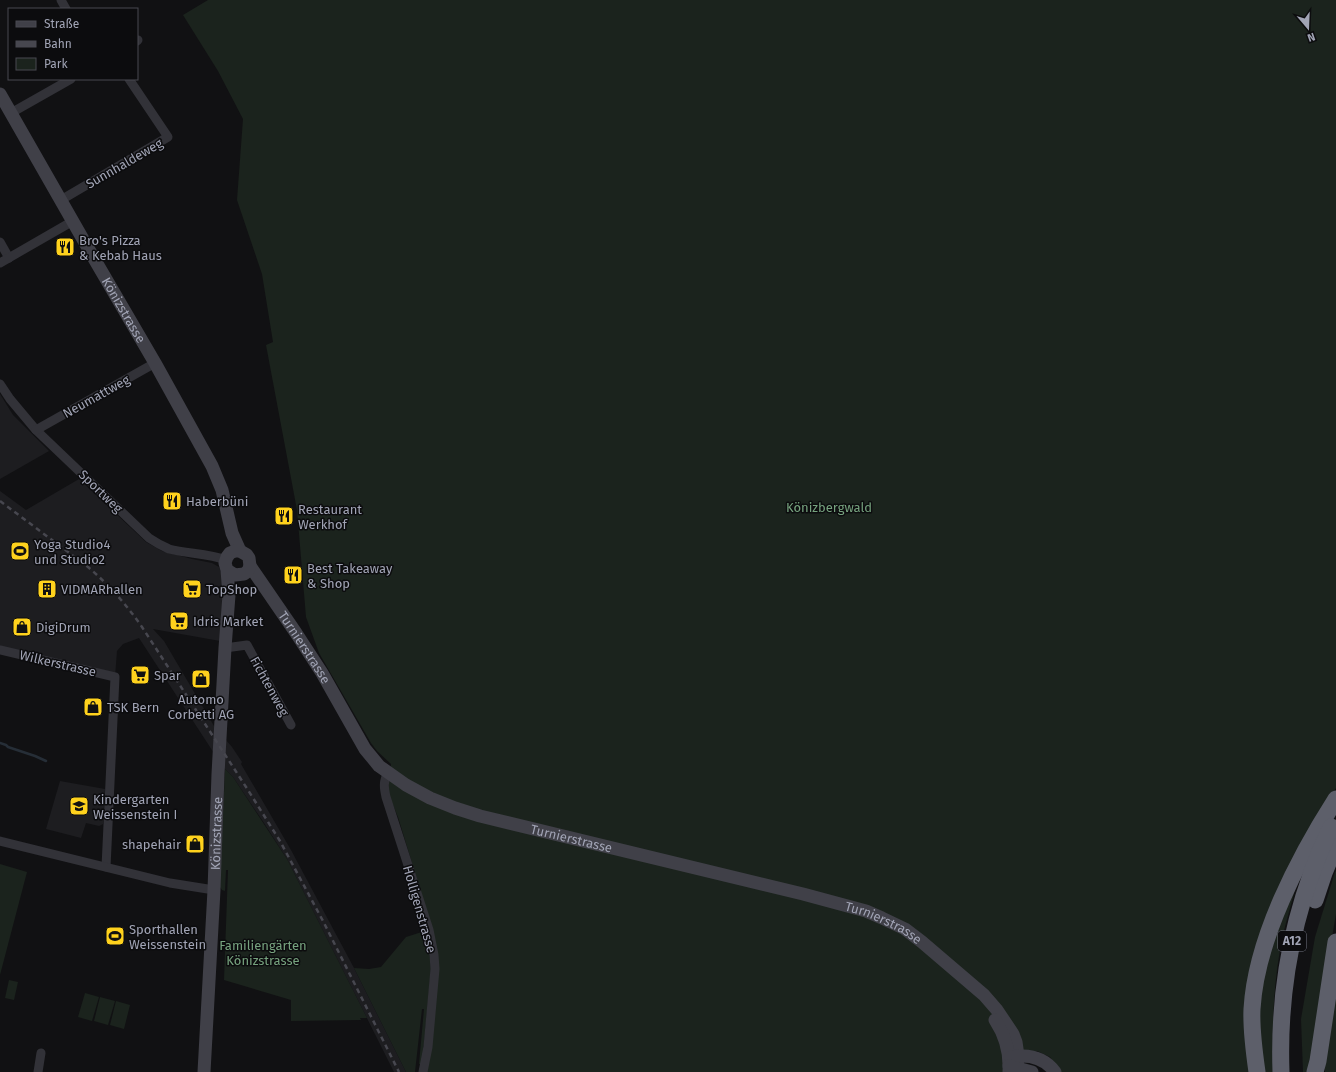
<svg xmlns="http://www.w3.org/2000/svg" width="1336" height="1072" viewBox="0 0 1336 1072" font-family="'Fira Sans',sans-serif">
<style>
.built{fill:#1d1d20}
.green{fill:#1b231d}
.lines{fill:none;stroke-linecap:round;stroke-linejoin:round}
.stream{stroke:#262e37;stroke-width:2.5}
.minor{stroke:#323238;stroke-width:9}
.secondary{stroke:#404048;stroke-width:13}
.motorway{stroke:#5d5f6a;stroke-width:17}
.rail{stroke:#47474f;stroke-width:2.5;stroke-dasharray:5 4;stroke-linecap:butt}
.labels{text-anchor:middle;stroke-width:3;stroke-linejoin:round;paint-order:stroke}
.shield{fill:#0c0c0e;stroke:#747683;stroke-width:1}
.shield-label{font-size:12px;font-weight:bold;fill:#a1a4b5}
.street-label{font-size:13px;fill:#a1a4b5;stroke:#0c0c0e}
.poi-label{font-size:13px;fill:#a1a4b5;stroke:#0c0c0e;text-anchor:start}
.park-label{font-size:13px;fill:#76a27e;stroke:#0c0c0e}
</style>
<rect width="100%" height="100%" fill="#111113"/>
<g class="built">
<polygon points="0,394 13,415 49,451 0,479"/>
<polygon points="79,479 146,542 162,551 192,559 212,563 219,567 224,579 220,641 153,629 164,641 214,726 232,747 242,762 241,764 291,850 354,968 406,1072 394,1072 287,859 264,823 233,777 223,767 139,638 123,644 117,651 115,677 0,648 0,491 26,510"/>
<polygon points="60,781 105,789 103,824 99,826 86,823 81,838 46,829"/>
</g>
<g class="green">
<polygon points="208,0 1336,0 1336,788 1319,815 1272,910 1250,1072 1060,1072 1050,1057 1037,1051 1004,1072 427,1072 434,935 398,817 388,793 391,764 377,751 371,743 319,653 306,617 297,510 266,345 273,342 262,274 237,200 243,119 218,71 183,15"/>
<polygon points="225,769 233,777 287,859 367,1018 360,1018 361,1020 291,1021 291,1000 224,980 228,870 226,870 225,891 222,890 220,887"/>
<polygon points="0,864 27,872 0,975"/>
<polygon points="1336,871 1336,914 1309,1072 1303,1072 1301,1019 1315,937 1335,872"/>
<path d="M1297 881C1292 904 1284 926 1280 950 1273 990 1272 1031 1273 1072H1263L1257 1024 1265 960Z"/>
<polygon points="425,931 429,948 431,969 423,1055 421,1064 419,1064 424,1009 422,1009 415,1072 406,1072 354,968 369,969 381,967 406,937"/>
<polygon points="1336,976 1336,1072 1325,1072 1324,1051"/>
<polygon points="9,980 18,982 14,1000 5,998"/>
<polygon points="85,993 99,997 92,1021 78,1017"/>
<polygon points="100,997 115,1001 108,1025 94,1021"/>
<polygon points="116,1001 130,1005 124,1029 110,1025"/>
</g>
<g class="lines">
<polyline class="stream" points="0,743 6,745 8,747 35,756 46,761"/>
<g class="minor">
<polyline points="61,0 66,9"/>
<polyline points="137,41 138,40"/>
<polyline points="11,113 71,79"/>
<polyline points="61,200 168,137 129,79"/>
<polyline points="0,242 9,258"/>
<polyline points="0,263 73,221"/>
<path d="M0 384 10 399 36 430 149 538C155 542 162 546 169 549 187 554 208 553 226 560"/>
<polyline points="36,430 155,363"/>
<polyline points="225,648 247,645 291,725"/>
<polyline points="0,650 115,677 106,867"/>
<path d="M388 773C383 781 384 788 386 797L429 930 434 955 435 969 428 1047 423 1072"/>
<polyline points="0,841 170,883 214,890"/>
<polyline points="38,1072 41,1053"/>
</g>
<g class="secondary">
<path id="s1" d="M0 94 92 255 155 363 212 466 222 490 232 533 240 551"/>
<path id="s2" d="M250 566 296 633 322 673 365 749 379 766 406 785 430 798 455 808 480 816 803 894 866 911 882 918 905 929 922 942 984 995 997 1010 1013 1034 1016 1042 1018 1056 1017 1072"/>
<path d="M995 1020C1005 1035 1010 1054 1009 1072"/>
<path d="M1011 1057C1028 1054 1044 1057 1055 1072"/>
<polyline points="1009,1066 1032,1072"/>
<path id="s3" d="M204 1072 214 890 218 774 225 648 229 595 227 570 225 563 227 557 230 553 235 551H240L247 555 249 558 250 566 248 571 244 574 235 575 227 570"/>
</g>
<g class="motorway">
<polyline points="1315,900 1324,873 1336,844"/>
<path d="M1257 1072C1254 1051 1251 1030 1252 1009 1256 939 1299 857 1336 799"/>
<path d="M1281 1072C1278 987 1294 905 1331 827"/>
<polyline points="1315,1072 1318,1061 1336,942"/>
</g>
<path class="rail" d="M0 501 88 567C109 585 126 604 142 627L248 790 280 841 323 921 399 1072"/>
</g>
<defs>
<g id="restaurant-square" transform="scale(1)"><rect x="-9" y="-9" width="18" height="18" rx="4" fill="#ffd21d" stroke="#0c0c0e"/><path d="M-5-6h1v4h1v-4h1v4h1v-4h1v5L-1.5 .5V6h-2V.5L-5-1ZM5-6V6H3V1.5H1.5Q1.5-4 5-6Z" fill="#111"/></g>
<g id="stadium-square" transform="scale(1)"><rect x="-9" y="-9" width="18" height="18" rx="4" fill="#ffd21d" stroke="#0c0c0e"/><path d="M0-5a6.5 5 0 1 0 0 10a6.5 5 0 1 0 0-10ZM-3.5-1.8h7v3.6h-7Z" fill="#111"/></g>
<g id="building-square" transform="scale(1)"><rect x="-9" y="-9" width="18" height="18" rx="4" fill="#ffd21d" stroke="#0c0c0e"/><path d="M-4-6H4V6H1V3H-1V6H-4ZM-2.5-4.3h1.7v1.8h-1.7ZM.8-4.3h1.7v1.8H.8ZM-2.5-1h1.7V.8h-1.7ZM.8-1h1.7V.8H.8Z" fill="#111"/></g>
<g id="supermarket-square" transform="scale(1)"><rect x="-9" y="-9" width="18" height="18" rx="4" fill="#ffd21d" stroke="#0c0c0e"/><path d="M-6-5.5h2.5l.6 2H6L4.5 2H-2.5L-4.4-4H-6ZM-1.5 3.2a1.3 1.3 0 1 0 .1 0ZM3 3.2a1.3 1.3 0 1 0 .1 0Z" fill="#111"/></g>
<g id="shop-square" transform="scale(1)"><rect x="-9" y="-9" width="18" height="18" rx="4" fill="#ffd21d" stroke="#0c0c0e"/><path d="M-5-2.5h2.3a2.7 3.5 0 0 1 5.4 0H5L5.5 6h-11ZM-1.5-2.5h3a1.5 2.3 0 0 0-3 0Z" fill="#111"/></g>
<g id="school-square" transform="scale(1)"><rect x="-9" y="-9" width="18" height="18" rx="4" fill="#ffd21d" stroke="#0c0c0e"/><path d="M0-5L7-2L0 1L-7-2ZM-4 1L0 2.5L4 1V4Q0 6-4 4Z" fill="#111"/></g>
</defs>
<g fill-rule="evenodd">
<use href="#restaurant-square" x="65" y="247"/>
<use href="#restaurant-square" x="172" y="501"/>
<use href="#restaurant-square" x="284" y="516"/>
<use href="#stadium-square" x="20" y="551"/>
<use href="#restaurant-square" x="293" y="575"/>
<use href="#building-square" x="47" y="589"/>
<use href="#supermarket-square" x="192" y="589"/>
<use href="#supermarket-square" x="179" y="621"/>
<use href="#shop-square" x="22" y="627"/>
<use href="#supermarket-square" x="140" y="675"/>
<use href="#shop-square" x="201" y="679"/>
<use href="#shop-square" x="93" y="707"/>
<use href="#school-square" x="79" y="806"/>
<use href="#shop-square" x="195" y="844"/>
<use href="#stadium-square" x="115" y="936"/>
</g>
<g class="labels">
<rect class="shield" x="1278" y="931" width="28" height="20" rx="3"/>
<g class="shield-label">
<text x="1292" y="945">A12</text>
</g>
<g class="street-label">
<text transform="translate(124 163) rotate(-30)" y="5">Sunnhaldeweg</text>
<text dy="5" stroke="none"><textPath href="#s1" startOffset="249">Könizstrasse</textPath></text>
<text transform="translate(96 396) rotate(-29)" y="5">Neumattweg</text>
<text transform="translate(101 491) rotate(44)" y="5">Sportweg</text>
<text dy="5" stroke="none"><textPath href="#s2" startOffset="98">Turnierstrasse</textPath></text>
<text transform="translate(58 663) rotate(13)" y="5">Wilkerstrasse</text>
<text transform="translate(270 686) rotate(61)" y="5">Fichtenweg</text>
<text dy="5" stroke="none"><textPath href="#s3" startOffset="239">Könizstrasse</textPath></text>
<text dy="5" stroke="none"><textPath href="#s2" startOffset="446">Turnierstrasse</textPath></text>
<text transform="translate(420 909) rotate(74)" y="5">Holligenstrasse</text>
<text dy="5" stroke="none"><textPath href="#s2" startOffset="770">Turnierstrasse</textPath></text>
</g>
<g class="poi-label">
<text x="79" y="245">Bro's Pizza<tspan x="79" dy="15">&amp; Kebab Haus</tspan></text>
<text x="186" y="506">Haberbüni</text>
<text x="298" y="514">Restaurant<tspan x="298" dy="15">Werkhof</tspan></text>
<text x="34" y="549">Yoga Studio4<tspan x="34" dy="15">und Studio2</tspan></text>
<text x="307" y="573">Best Takeaway<tspan x="307" dy="15">&amp; Shop</tspan></text>
<text x="61" y="594">VIDMARhallen</text>
<text x="206" y="594">TopShop</text>
<text x="193" y="626">Idris Market</text>
<text x="36" y="632">DigiDrum</text>
<text x="154" y="680">Spar</text>
<text x="201" y="704" text-anchor="middle">Automo<tspan x="201" dy="15">Corbetti AG</tspan></text>
<text x="107" y="712">TSK Bern</text>
<text x="93" y="804">Kindergarten<tspan x="93" dy="15">Weissenstein I</tspan></text>
<text x="181" y="849" text-anchor="end">shapehair</text>
<text x="129" y="934">Sporthallen<tspan x="129" dy="15">Weissenstein</tspan></text>
</g>
<g class="park-label">
<text x="829" y="512">Könizbergwald</text>
<text x="263" y="950">Familiengärten<tspan x="263" dy="15">Könizstrasse</tspan></text>
</g>
</g>
<rect x="8" y="8" width="130" height="72" fill="#0c0c0e" stroke="#484951"/>
<rect x="16" y="21" width="20" height="6" fill="#404048" stroke="#484951"/>
<text x="44" y="28" font-size="12" fill="#a1a4b5">Straße</text>
<rect x="16" y="41" width="20" height="6" fill="#47474f" stroke="#484951"/>
<text x="44" y="48" font-size="12" fill="#a1a4b5">Bahn</text>
<rect x="16" y="58" width="20" height="12" fill="#1b231d" stroke="#484951"/>
<text x="44" y="68" font-size="12" fill="#a1a4b5">Park</text>
<g transform="translate(1308 28) rotate(161)" stroke="#0c0c0e" stroke-width="3" paint-order="stroke">
<path d="M0-3L7 15L0 10L-7 15Z" fill="#a1a4b5"/>
<text y="-6" font-size="11" font-weight="bold" text-anchor="middle" fill="#a1a4b5">N</text>
</g>
</svg>
